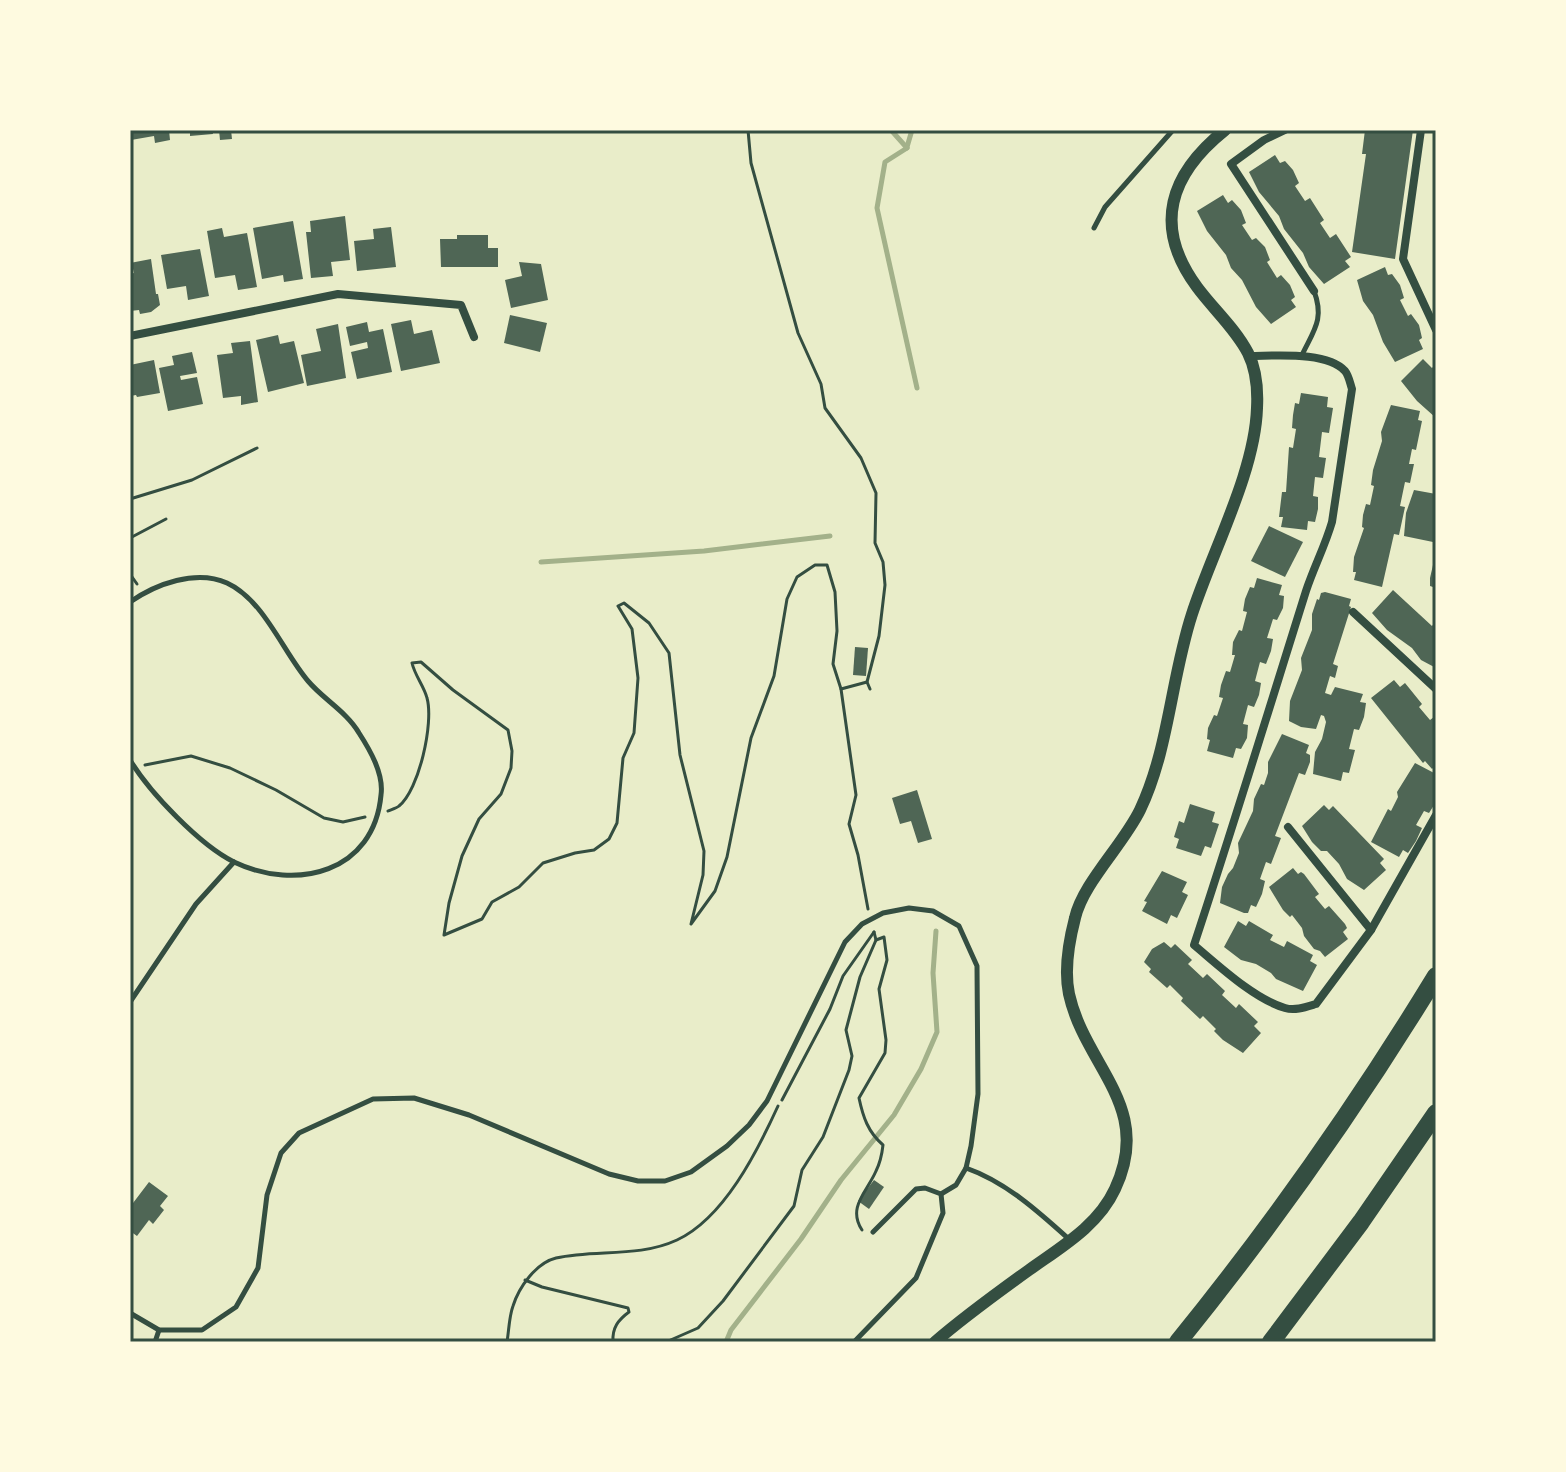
<svg xmlns="http://www.w3.org/2000/svg" width="1566" height="1472" viewBox="0 0 1566 1472" font-family="Merriweather,serif">
<style>
.lines{fill:none;stroke-linecap:round;stroke-linejoin:round}
.stream{stroke:#a3b18a;stroke-width:5}
.building{fill:#4f6655}
.path{stroke:#344e41;stroke-width:3}
.service{stroke:#344e41;stroke-width:5}
.minor{stroke:#344e41;stroke-width:8}
.tertiary{stroke:#344e41;stroke-width:12}
.motorway{stroke:#344e41;stroke-width:18}
.neatline{fill:none;stroke:#344e41;stroke-width:3}
</style>
<rect width="100%" height="100%" fill="#e9edc9"/>
<g class="lines">
<g class="stream">
<polyline points="891,130 907,148"/>
<polyline points="907,147 912,130"/>
<polyline points="907,148 885,162 877,208 917,388"/>
<polyline points="541,562 704,551 830,536"/>
<polyline points="726,1342 731,1330 801,1239 841,1180 894,1115 921,1069 937,1032 933,973 936,931"/>
</g>
</g>
<g class="building">
<polygon points="130,130 169,130 170,140 155,143 154,136 131,140"/>
<polygon points="190,130 212,130 213,134 190,136"/>
<polygon points="219,130 231,130 232,139 220,140"/>
<polygon points="1365,130 1413,130 1395,259 1352,252 1366,154 1362,154"/>
<polygon points="1275,155 1280,163 1285,161 1293,170 1299,183 1295,186 1305,201 1310,198 1324,220 1320,223 1330,238 1336,234 1351,257 1345,261 1350,267 1324,284 1309,267 1303,253 1284,229 1279,216 1259,192 1249,172"/>
<polygon points="1223,195 1228,203 1232,200 1241,210 1246,223 1242,225 1252,240 1256,238 1265,247 1270,260 1267,262 1277,278 1281,275 1290,285 1295,297 1291,300 1296,307 1271,324 1256,307 1242,280 1231,268 1226,255 1207,231 1197,211"/>
<polygon points="345,216 350,260 331,262 333,276 311,278 306,232 311,232 310,221"/>
<polygon points="293,221 303,279 284,282 283,275 262,279 253,228"/>
<polygon points="391,227 396,267 357,271 354,241 374,239 373,229"/>
<polygon points="222,228 224,237 247,233 257,287 238,290 235,275 215,278 207,231"/>
<polygon points="457,235 488,235 488,248 498,248 498,267 441,267 440,239 457,239"/>
<polygon points="200,249 209,296 188,300 186,286 167,289 161,255"/>
<polygon points="151,259 156,294 158,294 160,305 151,312 140,314 139,310 130,311 130,274 134,273 133,269 130,269 130,263"/>
<polygon points="519,262 541,264 548,300 511,308 505,280 522,276"/>
<polygon points="1385,267 1388,275 1392,274 1400,285 1404,298 1400,300 1408,316 1411,314 1419,325 1422,338 1419,340 1423,349 1395,362 1383,342 1373,315 1363,301 1357,280"/>
<polygon points="510,315 547,323 540,352 504,343"/>
<polygon points="411,320 414,334 432,330 440,363 401,371 391,324"/>
<polygon points="367,322 369,332 383,329 392,372 357,379 351,352 368,348 367,342 350,346 346,327"/>
<polygon points="338,324 346,378 307,386 301,355 321,351 316,329"/>
<polygon points="278,335 280,344 294,341 304,383 268,392 256,340"/>
<polygon points="250,341 258,402 241,405 241,396 223,398 217,355 233,353 231,343"/>
<polygon points="192,352 197,373 180,376 181,380 197,377 203,404 168,411 159,368 174,365 172,356"/>
<polygon points="1423,359 1432,368 1436,364 1436,418 1417,401 1401,381"/>
<polygon points="154,360 160,393 137,397 136,395 130,396 130,365"/>
<polygon points="1301,393 1328,397 1327,407 1333,408 1329,433 1322,432 1319,457 1326,458 1323,478 1315,477 1313,496 1318,497 1318,509 1315,522 1308,521 1307,530 1281,527 1283,517 1279,517 1282,492 1286,492 1289,447 1293,448 1296,429 1292,428 1293,415 1295,403 1299,404"/>
<polygon points="1391,405 1420,411 1418,420 1422,421 1416,450 1412,449 1409,464 1414,464 1410,483 1405,482 1400,506 1405,507 1399,535 1394,534 1382,587 1354,580 1356,572 1353,572 1354,557 1364,528 1362,527 1363,515 1366,504 1370,505 1374,486 1371,485 1373,470 1382,441 1381,432"/>
<polygon points="1414,490 1436,494 1436,534 1433,542 1404,536 1406,513"/>
<polygon points="1269,526 1303,542 1285,577 1251,561"/>
<polygon points="1436,552 1436,588 1430,586 1430,578"/>
<polygon points="1257,578 1282,585 1279,595 1284,596 1283,608 1277,620 1273,619 1267,638 1273,639 1271,651 1266,664 1260,662 1255,681 1261,683 1259,695 1254,707 1248,705 1243,724 1248,725 1247,738 1241,749 1236,748 1233,758 1207,751 1210,740 1207,739 1208,728 1214,715 1217,716 1223,698 1219,697 1221,685 1226,671 1230,672 1235,655 1232,655 1233,642 1239,630 1242,631 1247,612 1243,611 1245,599 1250,587 1254,588"/>
<polygon points="1393,590 1432,626 1436,621 1436,668 1421,660 1412,648 1387,630 1372,613"/>
<polygon points="1325,592 1351,599 1349,606 1351,607 1333,664 1338,666 1335,678 1330,676 1325,693 1331,695 1335,687 1363,694 1360,702 1366,703 1364,717 1359,730 1354,729 1349,749 1355,750 1349,773 1343,772 1341,781 1313,774 1315,752 1322,739 1326,722 1324,716 1321,715 1316,729 1301,727 1289,721 1290,701 1302,670 1301,658 1312,630 1312,614 1317,599 1319,600 1321,593"/>
<polygon points="855,647 868,648 866,676 853,675"/>
<polygon points="1394,680 1400,687 1405,683 1422,704 1419,707 1430,720 1434,717 1436,719 1436,765 1432,769 1425,761 1423,763 1371,698"/>
<polygon points="1282,734 1309,745 1306,753 1310,755 1310,762 1305,775 1299,773 1275,836 1281,838 1271,864 1266,862 1260,879 1265,881 1262,894 1256,907 1251,905 1248,913 1244,913 1220,903 1222,887 1228,874 1233,868 1239,853 1238,843 1253,811 1254,799 1261,784 1264,785 1268,773 1268,762"/>
<polygon points="1415,763 1436,774 1436,802 1429,813 1424,811 1416,825 1422,828 1416,841 1408,853 1403,850 1399,857 1371,842 1388,809 1391,811 1398,797 1397,792"/>
<polygon points="917,790 932,839 918,843 911,821 900,824 892,798"/>
<polygon points="1190,804 1215,812 1212,822 1219,824 1211,848 1205,846 1201,856 1176,848 1179,839 1174,837 1179,821 1184,823"/>
<polygon points="1324,805 1329,810 1333,806 1384,859 1380,863 1386,870 1364,890 1347,879 1339,864 1327,851 1321,851 1312,842 1302,826"/>
<polygon points="1293,868 1298,874 1301,872 1304,874 1319,894 1315,897 1325,909 1329,906 1345,924 1347,928 1343,932 1348,939 1325,957 1320,951 1314,949 1304,936 1302,928 1292,915 1290,917 1283,910 1269,887"/>
<polygon points="1162,871 1187,882 1182,892 1188,895 1177,918 1171,915 1167,924 1142,911 1147,902 1144,901"/>
<polygon points="1238,921 1246,926 1249,921 1273,935 1270,940 1284,947 1287,941 1313,955 1310,961 1317,965 1303,991 1276,979 1271,973 1256,964 1241,960 1224,947"/>
<polygon points="1164,942 1171,948 1175,944 1192,960 1188,964 1203,978 1207,974 1225,991 1222,995 1236,1008 1239,1004 1258,1022 1254,1026 1261,1033 1243,1053 1223,1040 1214,1031 1216,1029 1203,1016 1200,1019 1181,1001 1183,998 1170,985 1167,988 1149,972 1151,969 1144,962 1152,949"/>
<polygon points="874,1180 884,1187 869,1209 858,1201"/>
<polygon points="149,1182 168,1196 160,1206 164,1210 153,1224 149,1220 137,1236 130,1231 130,1207"/>
</g>
<g class="lines">
<g class="path">
<polyline points="748,130 751,163 798,333 821,384 825,408 861,458 876,493 875,543 883,562 885,585 879,636 867,682 870,689"/>
<polyline points="130,499 192,480 257,448"/>
<polyline points="130,538 166,519"/>
<polyline points="130,574 137,584"/>
<polyline points="841,689 867,682"/>
<polyline points="145,765 191,756 230,768 276,790 324,818 343,822 365,817"/>
<path d="M388 811C390 810 397 808 399 806 419 790 434 723 427 698 424 686 415 676 412 663L421 662 453 690 508 730 512 751 511 768 501 794 479 819 462 856 449 903 444 935 482 919 492 902 519 887 543 863 575 853 594 850 609 839 617 823 623 758 634 733 638 678 632 629 618 606 624 603 649 623 669 653 680 755 704 851 703 875 691 924 715 891 727 857 751 738 774 676 787 599 797 577 815 565H827L835 592 837 631 833 664 841 689 856 795 849 824 858 855 868 909"/>
<polyline points="782,1100 830,1009 843,976 874,932"/>
<path d="M862 1230C847 1207 867 1192 876 1171 880 1163 882 1154 883 1145 868 1132 863 1117 859 1098L885 1053 886 1040 879 989 887 960 884 937 876 940"/>
<path d="M525 1280 542 1287 628 1308 629 1312C618 1320 612 1328 613 1342"/>
<path d="M507 1342C509 1330 509 1317 513 1306 519 1287 536 1263 556 1258 596 1249 638 1258 677 1240 724 1218 757 1152 778 1106"/>
<polyline points="666,1342 698,1328 723,1301 794,1206 802,1170 823,1137 849,1070 852,1056 846,1030 860,977 876,940 874,932"/>
</g>
<g class="service">
<polyline points="1094,228 1105,207 1173,130"/>
<path d="M1301 357C1313 331 1325 320 1314 291"/>
<path d="M130 602C156 584 196 569 227 583 264 600 283 652 308 681 323 699 347 712 359 733 370 750 384 774 381 795 374 872 297 892 234 862 200 845 150 793 130 760"/>
<polyline points="130,1002 196,904 234,862"/>
<path d="M966 1168C1006 1182 1039 1212 1070 1240"/>
<polyline points="130,1313 159,1330 202,1330 236,1307 258,1268 267,1195 281,1153 299,1133 373,1099 414,1098 469,1115 609,1174 638,1181 665,1181 691,1172 727,1146 749,1125 767,1101 845,942 862,924 883,913 909,908 933,911 959,926 977,966 978,1094 971,1146 966,1168 956,1185 941,1194"/>
<polyline points="155,1342 159,1330"/>
<polyline points="854,1342 916,1278 943,1213 941,1194 925,1188 916,1189 873,1232"/>
</g>
<g class="minor">
<polyline points="1285,130 1264,140 1231,164 1314,291"/>
<polyline points="1421,130 1403,259 1436,330"/>
<polyline points="130,336 338,294 461,305 474,337"/>
<path d="M1250 356C1275 356 1327 351 1345 371 1349 376 1350 383 1352 389L1332 522C1325 546 1314 567 1306 591 1269 709 1233 827 1194 945 1218 965 1254 999 1285 1008 1295 1011 1306 1007 1316 1004L1371 930 1436 815"/>
<polyline points="1353,612 1436,689"/>
<polyline points="1288,827 1371,930"/>
</g>
<path class="tertiary" d="M935 1342C965 1316 997 1293 1029 1270 1061 1247 1098 1226 1115 1189 1154 1106 1085 1067 1069 994 1064 970 1069 941 1075 918 1083 883 1123 845 1140 810 1169 749 1171 678 1192 614 1212 552 1255 472 1257 408 1258 389 1257 371 1248 353 1235 328 1214 310 1197 287 1152 226 1170 174 1225 130"/>
<g class="motorway">
<path d="M1178 1342C1272 1226 1358 1104 1436 976"/>
<polyline points="1271,1342 1361,1222 1436,1113"/>
</g>
</g>
<rect width="1566" height="1472" fill="none" stroke="#fefae0" stroke-width="264"/>
<rect x="132" y="132" width="1302" height="1208" class="neatline"/>
</svg>
